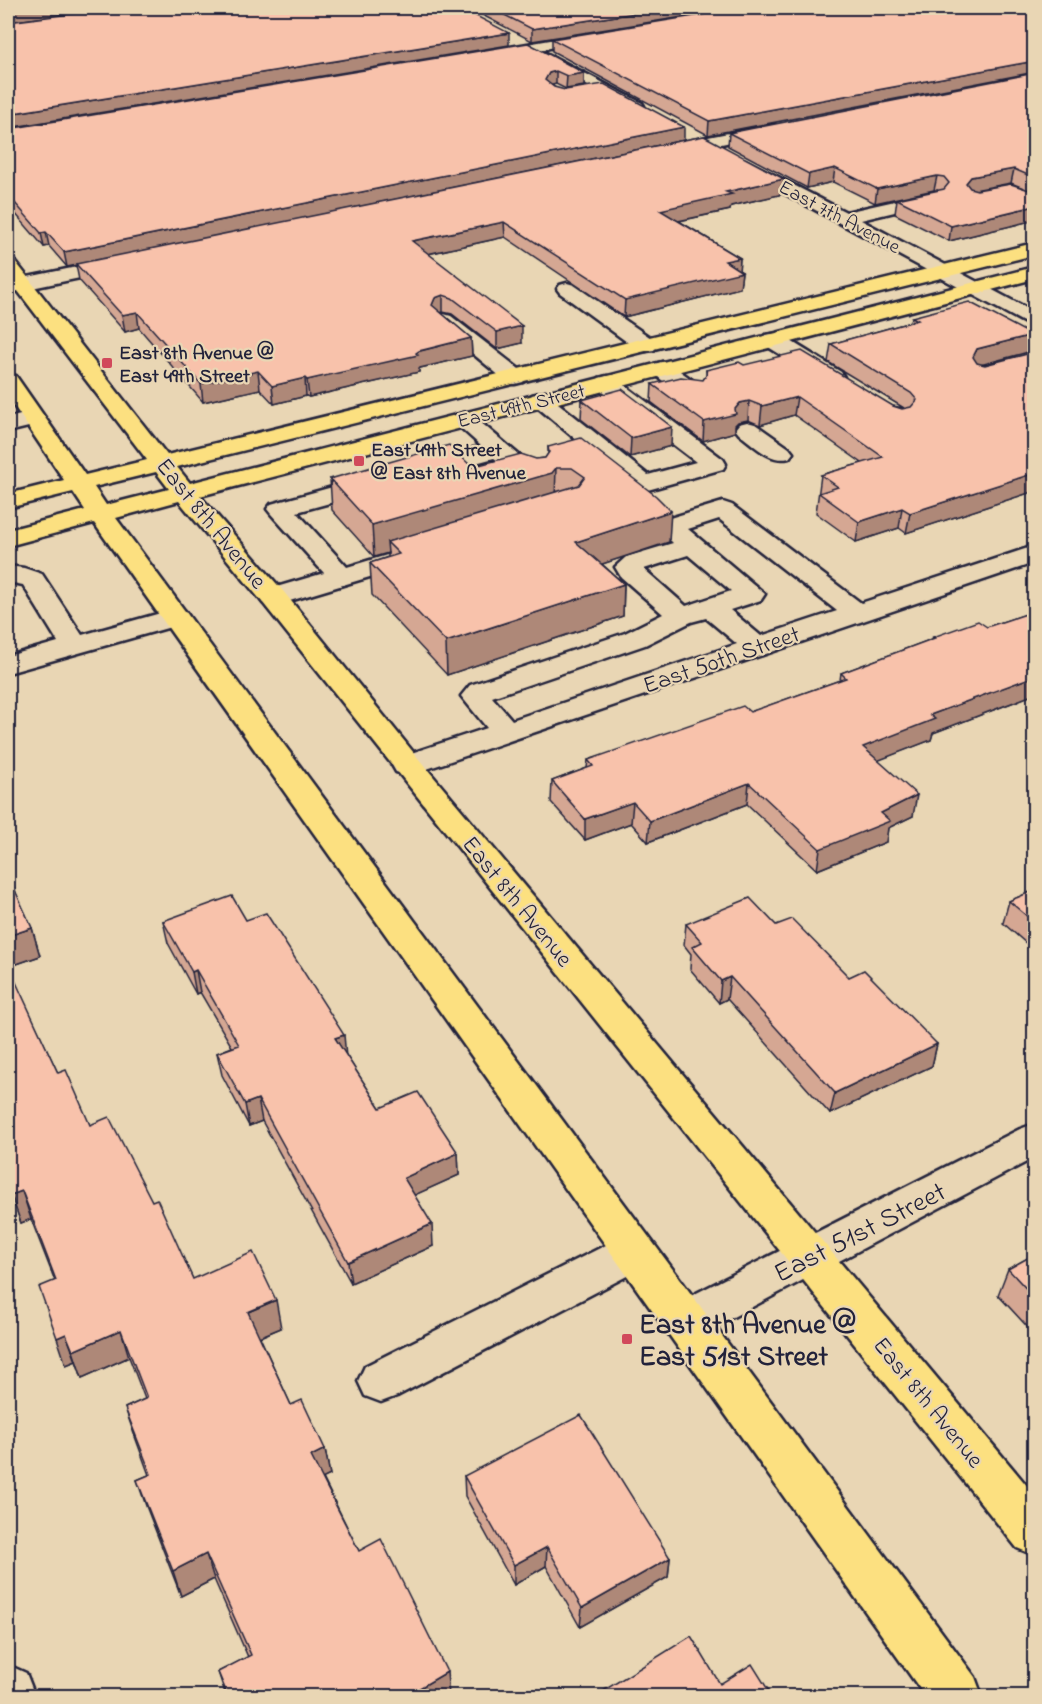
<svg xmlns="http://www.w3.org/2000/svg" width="1042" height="1704" viewBox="0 0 1042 1704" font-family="'Indie Flower',sans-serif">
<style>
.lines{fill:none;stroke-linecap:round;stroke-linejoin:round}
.minor-casing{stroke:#22223b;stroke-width:5}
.major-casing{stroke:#22223b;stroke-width:5}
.minor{fill:#e9d6b4;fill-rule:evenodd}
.major{fill:#fce080;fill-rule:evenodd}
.wall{fill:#d5a793;stroke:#22223b;stroke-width:1.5;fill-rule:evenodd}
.shaded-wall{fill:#ae8878;stroke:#22223b;stroke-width:1.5}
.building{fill:#f8c2ab;stroke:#22223b;stroke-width:1.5}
.poi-dot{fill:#d1495b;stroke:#e9d6b4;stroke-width:2}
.labels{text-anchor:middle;stroke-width:4.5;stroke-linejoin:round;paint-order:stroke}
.far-street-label{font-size:20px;fill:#22223b;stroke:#e9d6b4}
.far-poi-label{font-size:20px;font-weight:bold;fill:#22223b;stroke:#e9d6b4;text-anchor:start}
.street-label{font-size:24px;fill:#22223b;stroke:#e9d6b4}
.near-street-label{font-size:28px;fill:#22223b;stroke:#e9d6b4}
.near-poi-label{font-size:28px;font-weight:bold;fill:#22223b;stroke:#e9d6b4;text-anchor:start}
</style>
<rect width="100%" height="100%" fill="#e9d6b4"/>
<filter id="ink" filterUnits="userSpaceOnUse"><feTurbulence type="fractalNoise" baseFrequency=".0167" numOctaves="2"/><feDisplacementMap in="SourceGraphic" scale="12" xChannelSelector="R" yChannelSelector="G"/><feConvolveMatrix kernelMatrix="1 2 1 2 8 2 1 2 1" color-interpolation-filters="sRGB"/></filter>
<g filter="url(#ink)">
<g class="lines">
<g class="minor-casing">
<g id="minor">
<polygon points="597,32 604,36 602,39 492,58 485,54 492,50"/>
<polygon points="544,52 642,103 644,106 642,109 630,109 539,59 537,56"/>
<polygon points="774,124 782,129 780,132 668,155 660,150 668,145"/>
<polygon points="745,160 846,212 935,192 941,193 944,197 941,201 861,220 1034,312 1034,326 1027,324 739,169 736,165 739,161"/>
<polygon points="121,258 128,260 131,264 128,268 8,293 8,281"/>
<polygon points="567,283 574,285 654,340 657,345 654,350 646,351 638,350 560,293 557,289 560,285"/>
<polygon points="444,314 451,316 523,372 526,377 523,382 515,384 507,382 437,324 434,320 437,316"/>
<polygon points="773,334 781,335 841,372 844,377 841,382 833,384 825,382 765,345 762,340 765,335"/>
<path d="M662 362 670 364 701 386 704 391 701 396C683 400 668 384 654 374L651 369 654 364Z"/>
<polygon points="607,376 615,378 723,459 726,464 723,469 644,491 635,489 529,400 532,395 540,393 548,395 648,475 696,462 599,388 596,383 599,378"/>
<polygon points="33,412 41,414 45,419 41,424 8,432 8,418"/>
<path d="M464 413 472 415 519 455 523 460 519 465C508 468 503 465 494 458L297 512 347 567 414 547 423 549 427 555 423 561 283 603 273 605 263 603 259 597 263 591 324 573 271 514 267 509 271 504 481 446 452 420 456 415Z"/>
<path d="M747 422 755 424 789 448 793 453 789 458C770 463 754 445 739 434L735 429 739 424Z"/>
<path d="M723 502 732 505 861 603 1034 546V563L418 772 407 775 396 772 392 765 396 758 487 728 461 696 470 685 625 633 663 614 621 577 615 567 626 557 673 543 656 526 660 521ZM719 519 837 611 761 636 730 610 761 600 765 594 688 529ZM688 555 731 591 686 606 644 569ZM706 618 737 644 512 720 492 697 645 645 691 622Z"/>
<polygon points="8,566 24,568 42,574 82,635 175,609 185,611 189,617 185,623 8,673 8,656 58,642 23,585 8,582"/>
<polygon points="1034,1124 1034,1158 699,1335 684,1340 669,1335 662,1321 669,1307 1020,1129"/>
<polygon points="633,1234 648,1239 654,1252 648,1265 397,1396 381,1402 365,1396 358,1381 365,1366 618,1239"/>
<polygon points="8,1665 26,1673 35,1696 8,1696"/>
</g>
</g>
<g class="major-casing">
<path id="major" d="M1034 243V255L177 467 190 483 1034 267V279L200 496 283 591 418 758 1034 1494V1555L1017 1548 263 603 179 501 116 518 975 1677 982 1696H925L94 523 8 546V530L85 510 73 492 8 508V494L64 480 8 397V374L16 376 85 475 147 460 8 278V259L15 261 167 455ZM156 472 169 489 106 505 94 487Z"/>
</g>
<use href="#minor" class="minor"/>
<use href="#major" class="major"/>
</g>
<g class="wall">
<polygon points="469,8 739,8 532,41"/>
<polygon points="1035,8 1035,72 708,135 552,51 552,39"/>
<polygon points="528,43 584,86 566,89 556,84 552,85 554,87 684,140 783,194 731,206 730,210 679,221 740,258 739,270 742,272 740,288 624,317 505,237 428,254 522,343 497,349 452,314 443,312 441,313 471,338 472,356 420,368 419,369 419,372 309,397 306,396 274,404 260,389 203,402 139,328 125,332 79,280 76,265 67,267 49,246 44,247 8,205 8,129"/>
<path d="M1035 73V220L949 241 895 214 897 199 938 190H934L875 203 833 182 807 188 728 146 729 133ZM1011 183 1031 191 975 190Z"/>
<polygon points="912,317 1032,335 1028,352 982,364 985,365 1035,352 1035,491 906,533 899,528 856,542 816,513 821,475 862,463 794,415 760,425 748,420 738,422 735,425 735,432 703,441 651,402 652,384 703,380 706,376 706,370 744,365 893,406 904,408 828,362 831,344 911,322"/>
<polygon points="582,400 671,446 630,457 581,419"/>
<polygon points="548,447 669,542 602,564 624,584 623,616 447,675 372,595 370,563 388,557 388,553 374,557 332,510 330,479 472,467 545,458 548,454"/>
<polygon points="1035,611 1035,694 933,733 931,740 878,760 913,816 888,828 886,842 817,870 747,804 648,842 631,823 585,840 551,802 552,781 587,768 588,760 750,712 840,680 841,673 932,639 933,637 987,627"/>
<polygon points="8,875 32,928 40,956 8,967 58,1073 90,1125 152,1201 193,1279 281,1328 260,1337 291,1405 325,1449 330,1475 323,1478 359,1551 449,1696 226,1696 218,1672 248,1657 214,1579 181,1596 146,1506 137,1480 149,1475 134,1434 125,1408 145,1399 129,1357 82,1378 76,1361 66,1365 55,1281 31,1219 21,1223 8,1186"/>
<polygon points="1035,890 1035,951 1003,923 1009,901"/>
<polygon points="246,920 346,1055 380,1108 458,1153 459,1175 414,1195 433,1246 351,1283 262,1121 249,1126 222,1075 217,1053 232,1047 200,992 196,994 168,943 163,921"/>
<polygon points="686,924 776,925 849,977 937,1044 932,1066 830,1114 727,999 719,1003 690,969 691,954 684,945"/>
<polygon points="1035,1254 1035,1335 998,1295 1008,1269"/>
<polygon points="464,1476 670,1558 668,1577 580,1627 546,1566 514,1585 465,1496"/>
</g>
<g class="shaded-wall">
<polygon points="26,8 114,8 8,22 8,23 8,10"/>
<polygon points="668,8 739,8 532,41 532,29"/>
<polygon points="509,33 509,45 8,128 8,129 8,114"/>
<polygon points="1035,61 1035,72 708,135 709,121"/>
<polygon points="556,71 556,84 549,86 545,80 549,73"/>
<polygon points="584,73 584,86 566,89 567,76"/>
<polygon points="684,127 684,140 67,267 64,252"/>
<polygon points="835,168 833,182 807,188 809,174"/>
<polygon points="1014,169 1011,183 969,191 966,183 971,177"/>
<polygon points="937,176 934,190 875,203 877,189"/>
<polygon points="784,179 783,194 731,206 730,210 659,225 660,210 726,192"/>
<polygon points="1035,206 1035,220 949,241 951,226"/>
<polygon points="504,222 505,237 413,257 412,241"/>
<polygon points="46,232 49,246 44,247 41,233"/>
<polygon points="740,258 739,273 742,272 740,288 624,317 625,300 725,261"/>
<polygon points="443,295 443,312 435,315 432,305 435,298"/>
<polygon points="137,312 139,328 125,332 122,315"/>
<polygon points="522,326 522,343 497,349 497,332"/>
<polygon points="1032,335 1028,352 973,367 973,357 977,349"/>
<polygon points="471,338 472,356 420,368 419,369 419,372 309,397 307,380"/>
<polygon points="258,371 260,389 203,402 201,384"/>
<polygon points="305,378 306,396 274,404 272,386"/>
<polygon points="797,397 794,415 760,425 762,406"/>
<polygon points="749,401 748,420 738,422 735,425 735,432 703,441 704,422 735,409 740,403"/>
<polygon points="672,427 671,446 630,457 631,438"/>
<polygon points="556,468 555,499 387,542 388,553 374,557 372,525"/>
<polygon points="1035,473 1035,491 906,533 910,513"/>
<polygon points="902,508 899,528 856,542 859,522"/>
<polygon points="671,511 669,542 575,573 576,542"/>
<polygon points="624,584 623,616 447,675 446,642"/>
<polygon points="1035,676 1035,694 933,733 931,740 859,768 863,747 930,715"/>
<polygon points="749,783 747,804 648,842 650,821"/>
<polygon points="917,795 913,816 888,828 886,842 817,870 820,849 881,813"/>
<polygon points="633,802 631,823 585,840 585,819"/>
<polygon points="32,928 40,956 8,967 8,936"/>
<polygon points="196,970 200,992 196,994 192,972"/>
<polygon points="730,977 727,999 719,1003 721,981"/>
<polygon points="344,1035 346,1057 335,1038"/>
<polygon points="937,1044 932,1066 830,1114 835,1093"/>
<polygon points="258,1099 262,1121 249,1126 245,1104"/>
<polygon points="458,1153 459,1175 406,1199 404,1178"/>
<polygon points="22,1191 31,1219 21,1223 11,1195"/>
<polygon points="432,1224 433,1246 351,1283 348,1262"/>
<polygon points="276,1300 281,1328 254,1339 248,1312"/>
<polygon points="121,1330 129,1357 82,1378 73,1351"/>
<polygon points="66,1334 76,1361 66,1365 57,1338"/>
<polygon points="325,1449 330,1475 316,1482 311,1456"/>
<polygon points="547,1547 546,1566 514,1585 514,1565"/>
<polygon points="206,1554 214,1579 181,1596 173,1571"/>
<polygon points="670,1558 668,1577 580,1627 582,1608"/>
<polygon points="447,1672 449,1696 406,1696"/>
</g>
<g class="building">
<polygon points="8,8 26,8 8,10"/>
<polygon points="117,8 461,8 509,33 8,114 8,22"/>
<polygon points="491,8 668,8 532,29"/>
<polygon points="744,8 1035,8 1035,61 709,121 552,39"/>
<polygon points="528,43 584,73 567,76 556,71 549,73 545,80 554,87 565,90 604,84 684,127 64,252 46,232 41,233 8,195 8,129"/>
<polygon points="1035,73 1035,178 1014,169 971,177 966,183 970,188 977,190 1011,184 1035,192 1035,206 951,226 897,199 944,189 949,183 944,177 937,176 877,189 835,168 809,174 729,133"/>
<polygon points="704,136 784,179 726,192 732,194 660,210 740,258 725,261 742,272 625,300 504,222 412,241 522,326 497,332 452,298 443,295 435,298 432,305 471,338 419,351 416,353 418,355 307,380 305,378 272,386 258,371 201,384 137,312 122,315 76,264"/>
<polygon points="969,302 1032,335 977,349 973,357 977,363 985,365 1035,352 1035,473 910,513 902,508 859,522 819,493 838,487 821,475 883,457 797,397 762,406 749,401 740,403 735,409 736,414 704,422 652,384 681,377 703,380 707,374 706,370 739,362 744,365 802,351 893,406 902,409 911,407 917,400 911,393 831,344 918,320 912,317"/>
<polygon points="622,389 672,427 631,438 582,400"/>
<polygon points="581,438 656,496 671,511 576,542 624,584 446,642 370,563 399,554 387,542 579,485 585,477 572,468 556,468 552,473 372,525 330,479 449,445 472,467 521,454 536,459 545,458 549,452 548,447"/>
<polygon points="1035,611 1035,676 930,715 935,719 863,747 917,795 881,813 890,821 820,849 749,783 650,821 633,802 585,819 552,781 593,766 588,760 743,706 750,712 846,678 841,673 935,638 933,637 978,621 987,627"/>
<polygon points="8,875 32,928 8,936"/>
<polygon points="1035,890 1035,923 1009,901"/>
<polygon points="232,896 246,920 266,913 344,1035 335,1038 380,1108 418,1092 458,1153 404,1178 432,1224 348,1262 258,1099 245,1104 217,1053 239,1045 196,970 192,972 163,921"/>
<polygon points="750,898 776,925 792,919 849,977 864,970 937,1044 835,1093 730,977 721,981 692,947 702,942 686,924"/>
<polygon points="8,965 58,1073 66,1070 90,1125 109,1117 152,1201 157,1199 193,1279 253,1252 276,1300 248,1312 291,1405 302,1400 325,1449 311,1456 359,1551 381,1539 447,1672 406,1696 228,1696 218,1672 251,1655 206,1554 173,1571 137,1480 151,1474 125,1408 147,1398 121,1330 73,1351 66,1334 57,1338 39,1287 56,1280 22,1191 11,1195 8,1184"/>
<polygon points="1035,1254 1035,1298 1008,1269"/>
<polygon points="581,1415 670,1558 582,1608 547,1547 514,1565 464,1476"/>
<polygon points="691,1636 720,1684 752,1664 772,1696 595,1696"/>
</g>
</g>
<g class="poi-dot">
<rect x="101" y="357" width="12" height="12" rx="3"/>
<rect x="353" y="455" width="12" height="12" rx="3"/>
<rect x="621" y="1333" width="12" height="12" rx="3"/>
</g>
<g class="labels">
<g class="far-street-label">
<text transform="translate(840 216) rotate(28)" y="7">East 7th Avenue</text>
<text transform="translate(521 405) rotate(-14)" y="7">East 49th Street</text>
</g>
<g class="far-poi-label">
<text x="119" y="359">East 8th Avenue @<tspan x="119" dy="23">East 49th Street</tspan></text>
<text x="371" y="456">East 49th Street<tspan x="371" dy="23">@ East 8th Avenue</tspan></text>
</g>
<g class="street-label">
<text transform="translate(212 523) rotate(51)" y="8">East 8th Avenue</text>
<text transform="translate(721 659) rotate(-19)" y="8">East 50th Street</text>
<text transform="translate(518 901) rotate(51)" y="8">East 8th Avenue</text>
<text transform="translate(929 1402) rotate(51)" y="8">East 8th Avenue</text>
</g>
<g class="near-street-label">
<text transform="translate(859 1231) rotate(-27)" y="10">East 51st Street</text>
</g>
<g class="near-poi-label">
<text x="639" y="1333">East 8th Avenue @<tspan x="639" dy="32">East 51st Street</tspan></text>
</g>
</g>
<rect width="1042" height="1704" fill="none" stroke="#e9d6b4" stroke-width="30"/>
<rect x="15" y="15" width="1012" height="1674" fill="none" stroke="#22223b" stroke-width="2" filter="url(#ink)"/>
</svg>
